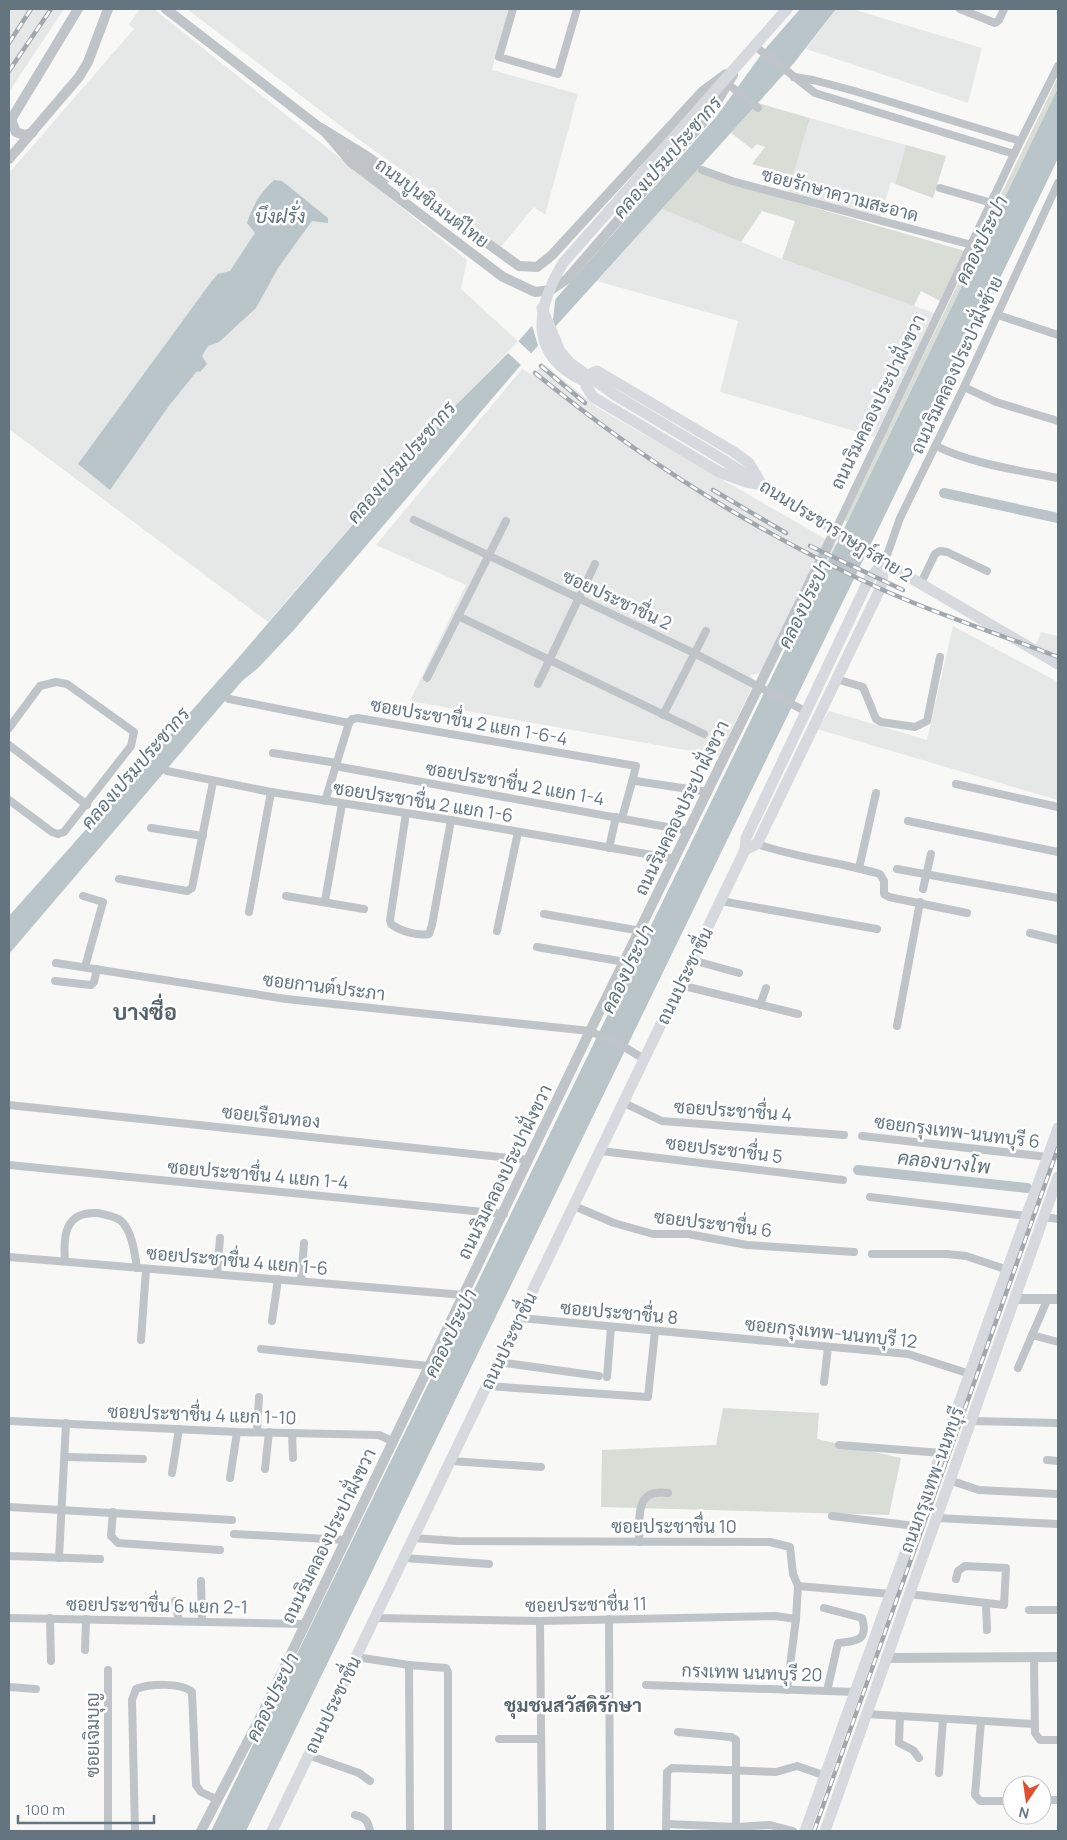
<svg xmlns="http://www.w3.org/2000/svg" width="1067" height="1840" viewBox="0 0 1067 1840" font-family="Manrope,Sarabun,sans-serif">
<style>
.built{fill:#e6e7e7}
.green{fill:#d8ddd5}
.water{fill:#b9c5c9}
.pier{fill:#f8f8f6}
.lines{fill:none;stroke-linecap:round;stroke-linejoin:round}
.canal{stroke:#b9c5c9;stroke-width:10}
.minor{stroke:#bfc4c8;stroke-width:8}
.tertiary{stroke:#bfc4c8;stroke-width:10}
.secondary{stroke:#d6dade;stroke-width:11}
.rail-casing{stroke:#a1a8ad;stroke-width:4.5}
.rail{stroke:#fff;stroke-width:2.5;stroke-dasharray:8;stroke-linecap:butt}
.labels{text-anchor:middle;stroke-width:5;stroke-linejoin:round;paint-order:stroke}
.street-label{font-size:18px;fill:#647580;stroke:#fff}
.water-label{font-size:19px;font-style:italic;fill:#5e747a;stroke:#fff}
.neighbourhood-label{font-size:19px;font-weight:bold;fill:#56636b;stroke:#fff}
.district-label{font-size:22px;font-weight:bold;fill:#56636b;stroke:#fff}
</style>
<rect width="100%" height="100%" fill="#f8f8f6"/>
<g class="built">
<polygon points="9,9 64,9 9,92"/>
<polygon points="140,9 154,9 467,260 461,289 518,341 453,408 268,622 9,429 9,173 134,29 129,24"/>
<polygon points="187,9 509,9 492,70 578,94 545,215 534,207 500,248 433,192 354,136"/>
<polygon points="836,9 852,9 982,48 968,103 806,49"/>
<polygon points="810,118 906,145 895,184 891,182 880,218 788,194"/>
<polygon points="662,209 782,259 934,313 875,437 720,392 738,321 597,281"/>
<polygon points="543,363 598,408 836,545 826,566 817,561 763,670 758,674 750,675 755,681 719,756 410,701 466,585 376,545 522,369 533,375"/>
<polygon points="953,626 1058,682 1058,800 817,729 829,711 927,740"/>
<polygon points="1041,632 1058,636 1058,660 1035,646"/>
</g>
<g class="green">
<polygon points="1058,77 1058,88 847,522 844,520 872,461"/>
<polygon points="758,103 810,118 793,176 752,164 765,147 757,144 752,149 731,133"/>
<polygon points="906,145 946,156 933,198 895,184"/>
<polygon points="697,170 726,182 965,251 940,301 921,291 914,306 782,259 795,221 762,211 741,242 662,209"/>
<polygon points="723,1408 819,1413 817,1439 901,1458 889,1515 601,1507 602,1450 716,1445"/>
</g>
<g class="water">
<polygon points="800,9 836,9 794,63 526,359 293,631 258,668 242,681 9,954 9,916 233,664 453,408 508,353 716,117 766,48"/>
<polygon points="1058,88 1058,158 1052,171 246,1831 211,1831"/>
<path d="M274 180 282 181 328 218V223L312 221 278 268 256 308 219 342 208 346 202 356 207 364 200 372 197 371 168 407 110 490 78 464 211 282 218 274 230 271 255 233 247 223C253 205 260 193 274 180Z"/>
</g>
<g class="pier">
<polygon points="556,294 553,319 556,330 539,349 531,322"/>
<polygon points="518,341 533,355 523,367 508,353"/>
</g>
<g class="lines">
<g class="canal">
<polyline points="944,493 1058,518"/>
<polyline points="858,1170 1027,1188"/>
</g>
<g class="minor">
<polyline points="513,9 499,57 558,74 577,9"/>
<polyline points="960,9 995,23 999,20 1004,9"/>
<polyline points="755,46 815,93 1014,154"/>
<polyline points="794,77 813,80 851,90 1020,141"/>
<polyline points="728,84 758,108"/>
<polyline points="702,170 732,181 972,245"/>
<polyline points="940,188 992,203"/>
<polyline points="998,315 1058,335"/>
<polyline points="964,387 996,402 1058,421"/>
<path d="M936 446C972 464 1018 470 1058 478"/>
<polyline points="414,520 696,654 805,711"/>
<polyline points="835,531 1016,150 1058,66"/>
<polyline points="885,561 900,518 964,387 1058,183"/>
<polyline points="921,583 935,554 940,551 947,552 987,571"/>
<polyline points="458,616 704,734"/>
<polyline points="427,678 506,521"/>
<polyline points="836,679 863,687 876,719 881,722 915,727 927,721 940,657"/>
<polyline points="538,684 595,564"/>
<polyline points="229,699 349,723"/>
<polyline points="663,715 706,631"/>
<polyline points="9,728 40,686 56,682 67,684 127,727 134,732 131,746 64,832 58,834 52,832 9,800"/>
<polyline points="9,745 87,805"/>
<polyline points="273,753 337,763"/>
<polyline points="335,766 689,831"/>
<polyline points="167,771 271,792 451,820 675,859"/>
<polyline points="956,784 1058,807"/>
<polyline points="325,801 349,723 352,719 358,718 636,766 632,782"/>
<path d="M406 813 390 920 391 924C400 931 417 936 429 934L432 925 451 820"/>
<polyline points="622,818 632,782 636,781 708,792"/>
<polyline points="908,821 1058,852"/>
<polyline points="151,828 203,836"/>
<path d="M757 844C797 858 839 862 880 874L884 881V894L889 897 967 913"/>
<polyline points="609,848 616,817"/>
<polyline points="859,868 876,793"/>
<polyline points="897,869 1058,898"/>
<polyline points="119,879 187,891 192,888 213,782"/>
<polyline points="923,889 931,854"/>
<polyline points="83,896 103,902 85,967"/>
<polyline points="286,896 364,909"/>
<polyline points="325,901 342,804"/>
<polyline points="721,901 877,929"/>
<polyline points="249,912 271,792"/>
<polyline points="544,914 641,931"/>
<polyline points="497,931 518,832"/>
<polyline points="1030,933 1058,940"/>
<polyline points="537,947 625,962"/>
<polyline points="692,960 739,973"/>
<polyline points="56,963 286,999 590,1031 626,1048 644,1059"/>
<polyline points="55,981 91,985 94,982 97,969"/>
<polyline points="680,985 798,1014"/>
<polyline points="760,1005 766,988"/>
<polyline points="897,1026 920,902"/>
<polyline points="624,1103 662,1121 844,1135"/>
<polyline points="9,1105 529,1160"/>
<polyline points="862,1136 1048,1157"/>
<polyline points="601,1151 843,1180"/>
<polyline points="9,1165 504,1214"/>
<polyline points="870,1197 1027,1216"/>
<polyline points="574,1206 614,1223 653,1234 688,1234 747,1245 854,1252"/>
<polyline points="1044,1217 1058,1219"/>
<polyline points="872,1254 947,1254 966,1256 1008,1270"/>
<polyline points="9,1257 464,1295"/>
<path d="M65 1261C63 1235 65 1211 98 1213 103 1214 115 1217 120 1220 132 1229 135 1255 137 1268"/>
<polyline points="217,1274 220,1238"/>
<polyline points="301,1281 304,1243"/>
<polyline points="520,1318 908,1354 970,1374"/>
<polyline points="272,1321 278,1279"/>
<polyline points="1032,1335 1058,1342"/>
<polyline points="141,1340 146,1269"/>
<polyline points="261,1349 429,1366"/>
<polyline points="498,1362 599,1376"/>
<polyline points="1018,1368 1048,1298"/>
<polyline points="607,1377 611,1327"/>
<polyline points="824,1382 828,1347"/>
<polyline points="487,1386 648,1397 655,1331"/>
<polyline points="9,1421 237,1432 379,1435 392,1441"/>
<polyline points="971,1421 1058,1423"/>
<polyline points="257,1432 259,1397"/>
<polyline points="292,1433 293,1458"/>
<polyline points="839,1445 942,1453"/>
<polyline points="65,1457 143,1459"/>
<polyline points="1047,1460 1058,1461"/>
<polyline points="451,1461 541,1467"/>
<polyline points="265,1469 269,1432"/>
<polyline points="172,1473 179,1429"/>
<polyline points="230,1478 237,1432"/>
<polyline points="949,1480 979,1490 1058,1494"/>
<polyline points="9,1507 232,1520"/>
<polyline points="113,1512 111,1536 118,1543 220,1550"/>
<polyline points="832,1516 915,1526"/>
<polyline points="936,1518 1058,1524"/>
<polyline points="234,1534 345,1540"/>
<polyline points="413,1538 457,1541 770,1542 790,1547 793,1574 798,1586 796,1619 787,1690"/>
<path d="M639 1542C640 1517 634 1488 668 1493"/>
<polyline points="9,1556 100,1559"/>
<polyline points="59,1558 66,1423"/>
<polyline points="404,1558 489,1564"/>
<polyline points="201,1581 202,1622"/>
<polyline points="798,1586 891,1594"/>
<polyline points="909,1594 1004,1605 1006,1568 965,1566 958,1571 956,1579"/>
<polyline points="175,1601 179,1621"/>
<polyline points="986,1603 987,1630"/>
<path d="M824 1608 862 1618C869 1641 856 1641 838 1643L827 1691"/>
<polyline points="1029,1610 1058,1610"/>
<polyline points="9,1618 304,1624"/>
<polyline points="50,1618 51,1661"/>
<polyline points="375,1618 540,1621 775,1616 796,1619"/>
<polyline points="609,1619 610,1831"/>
<polyline points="540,1621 542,1831"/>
<polyline points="85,1650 86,1619"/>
<polyline points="356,1657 409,1665 446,1668 448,1672 448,1831"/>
<polyline points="1034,1657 1035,1733 1040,1740 1058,1740"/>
<polyline points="409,1665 410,1831"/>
<polyline points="108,1670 108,1831"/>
<polyline points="646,1685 856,1692"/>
<polyline points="9,1687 36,1689"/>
<polyline points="866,1714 1034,1724"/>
<polyline points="900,1716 899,1743 913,1750 919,1758"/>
<polyline points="981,1721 975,1795 980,1801 1012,1801"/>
<polyline points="678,1732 731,1737 736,1740 736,1831"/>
<polyline points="499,1739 541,1739"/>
<polyline points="308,1755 359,1773 370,1781"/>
<polyline points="939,1773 943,1719"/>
<polyline points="1042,1800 1058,1800"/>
<path d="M355 1815C365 1817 368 1821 370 1831"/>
<polyline points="667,1824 737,1827 770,1825 793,1831"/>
<path d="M135 1831 132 1700 136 1689C149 1684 181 1682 192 1692L196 1785 201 1792 218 1800"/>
<polyline points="666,1831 667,1772 672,1768 776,1772 797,1766 826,1776"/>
</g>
<g class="tertiary">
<polyline points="166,9 324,131"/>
<polyline points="11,120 16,132 24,135 32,133"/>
<polyline points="9,123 78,9"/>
<polyline points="321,128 368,157 519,266 537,267 552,255 703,91 726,74"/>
<polyline points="326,133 351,162 503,277 535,292 551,290 567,279 709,115 733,75"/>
<polyline points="353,154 385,179"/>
<polyline points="9,159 79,77 88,62 108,9"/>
<polyline points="1017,1299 1058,1299"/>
<polyline points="886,1658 1058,1657"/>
<polyline points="201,1831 265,1708 590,1031 835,531"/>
</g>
<g class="secondary">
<polyline points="542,308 560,351 570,363 615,395 720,458 904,574 1058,664"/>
<polygon points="597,371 734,452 749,463 762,485 746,482 719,472 593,397 586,386 592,373"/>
<path d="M586 382C528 356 535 310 563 263L787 9"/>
<polyline points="745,850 757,844 881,587 885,561"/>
<polyline points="272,1831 745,850 746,838 869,579 885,561"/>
<polyline points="805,1831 1058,1128"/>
<polyline points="825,1831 1058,1177"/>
</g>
<g class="rail-casing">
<g id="rail">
<polyline points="9,43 31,9"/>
<polyline points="9,71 51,9"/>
<polyline points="541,366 585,403"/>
<path d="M535 373C640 459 758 533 881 589 938 615 1000 634 1058 657"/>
<polyline points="713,490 786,533"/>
<polyline points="810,546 903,590"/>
<polyline points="814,1831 1058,1148"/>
</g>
</g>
<use href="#rail" class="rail"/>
</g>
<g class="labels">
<g class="street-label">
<text transform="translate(840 195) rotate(15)" y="6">ซอยรักษาความสะอาด</text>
<text transform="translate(432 203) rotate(37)" y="6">ถนนปูนซิเมนต์ไทย</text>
<text transform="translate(957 365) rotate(-65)" y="6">ถนนริมคลองประปาฝั่งซ้าย</text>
<text transform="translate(878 402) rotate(-64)" y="6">ถนนริมคลองประปาฝั่งขวา</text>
<text transform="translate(836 531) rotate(32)" y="6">ถนนประชาราษฎร์สาย 2</text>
<text transform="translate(617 600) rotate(25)" y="6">ซอยประชาชื่น 2</text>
<text transform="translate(469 722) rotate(10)" y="6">ซอยประชาชื่น 2 แยก 1-6-4</text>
<text transform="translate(515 784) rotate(10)" y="6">ซอยประชาชื่น 2 แยก 1-4</text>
<text transform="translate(423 802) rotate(9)" y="6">ซอยประชาชื่น 2 แยก 1-6</text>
<text transform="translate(682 808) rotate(-64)" y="6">ถนนริมคลองประปาฝั่งขวา</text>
<text transform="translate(685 976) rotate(-64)" y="6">ถนนประชาชื่น</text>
<text transform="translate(324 987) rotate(7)" y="6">ซอยกานต์ประภา</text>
<text transform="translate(733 1111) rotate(4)" y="6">ซอยประชาชื่น 4</text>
<text transform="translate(271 1117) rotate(6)" y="6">ซอยเรือนทอง</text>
<text transform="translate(957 1132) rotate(7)" y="6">ซอยกรุงเทพ-นนทบุรี 6</text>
<text transform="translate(724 1150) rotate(7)" y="6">ซอยประชาชื่น 5</text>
<text transform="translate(505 1172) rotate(-64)" y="6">ถนนริมคลองประปาฝั่งขวา</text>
<text transform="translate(258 1175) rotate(5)" y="6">ซอยประชาชื่น 4 แยก 1-4</text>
<text transform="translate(713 1224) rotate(7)" y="6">ซอยประชาชื่น 6</text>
<text transform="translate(237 1261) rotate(5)" y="6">ซอยประชาชื่น 4 แยก 1-6</text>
<text transform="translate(619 1313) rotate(5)" y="6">ซอยประชาชื่น 8</text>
<text transform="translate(831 1333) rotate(6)" y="6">ซอยกรุงเทพ-นนทบุรี 12</text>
<text transform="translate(509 1341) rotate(-64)" y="6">ถนนประชาชื่น</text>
<text transform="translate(202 1415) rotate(2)" y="6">ซอยประชาชื่น 4 แยก 1-10</text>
<text transform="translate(932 1480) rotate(-70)" y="6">ถนนกรุงเทพ-นนทบุรี</text>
<text x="674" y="1533">ซอยประชาชื่น 10</text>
<text transform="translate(329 1536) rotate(-64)" y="6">ถนนริมคลองประปาฝั่งขวา</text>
<text transform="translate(586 1605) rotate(-1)" y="6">ซอยประชาชื่น 11</text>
<text transform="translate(157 1606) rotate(1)" y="6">ซอยประชาชื่น 6 แยก 2-1</text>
<text transform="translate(752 1673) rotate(2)" y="6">กรงเทพ นนทบุรี 20</text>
<text transform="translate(333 1705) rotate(-64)" y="6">ถนนประชาชื่น</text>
<text transform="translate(93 1735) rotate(-90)" y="6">ซอยเจิมบุญ</text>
</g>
<g class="water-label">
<text transform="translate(667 157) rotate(-49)" y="7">คลองเปรมประชากร</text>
<text x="280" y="223">บึงฝรั่ง</text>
<text transform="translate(981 240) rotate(-64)" y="7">คลองประปา</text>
<text transform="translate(401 462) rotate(-49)" y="7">คลองเปรมประชากร</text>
<text transform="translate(804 604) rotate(-64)" y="7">คลองประปา</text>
<text transform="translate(135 768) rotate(-49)" y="7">คลองเปรมประชากร</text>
<text transform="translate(627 969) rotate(-64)" y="7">คลองประปา</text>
<text transform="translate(944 1162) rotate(6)" y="7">คลองบางโพ</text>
<text transform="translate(450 1333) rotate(-64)" y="7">คลองประปา</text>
<text transform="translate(272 1697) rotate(-64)" y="7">คลองประปา</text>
</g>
<g class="neighbourhood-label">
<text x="573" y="1712">ชุมชนสวัสดิรักษา</text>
</g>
<g class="district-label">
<text x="145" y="1020">บางซื่อ</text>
</g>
</g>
<rect width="1067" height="1840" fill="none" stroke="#647580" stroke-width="20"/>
<g transform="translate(1027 1800) rotate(193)"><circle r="24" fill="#ffffff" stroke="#c1c8cc"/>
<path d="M0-4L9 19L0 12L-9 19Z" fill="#e0502e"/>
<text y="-8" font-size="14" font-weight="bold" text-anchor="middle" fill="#647580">N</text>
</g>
<path d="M18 1815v8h136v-8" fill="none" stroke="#647580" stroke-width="2.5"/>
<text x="25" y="1815" font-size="15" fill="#647580" stroke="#ffffff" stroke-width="4" paint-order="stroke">100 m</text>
</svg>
